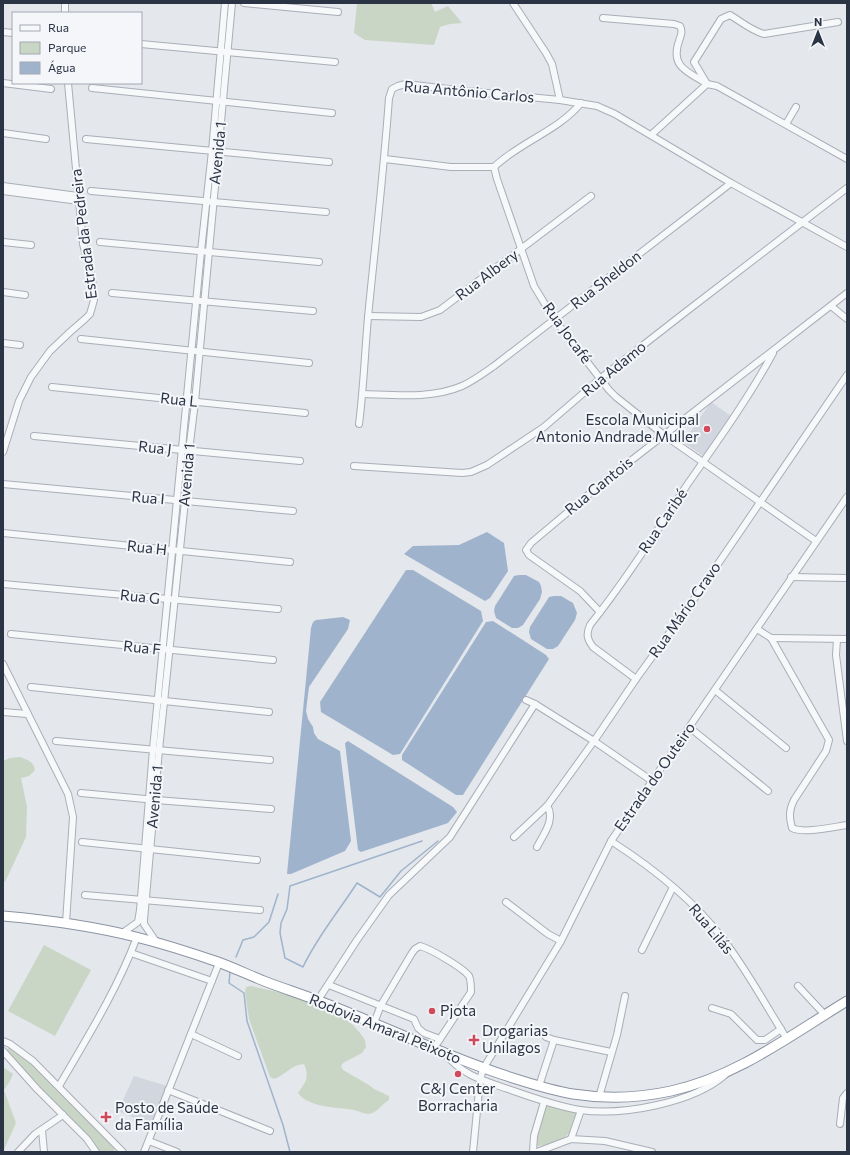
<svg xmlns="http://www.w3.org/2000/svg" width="850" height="1155" viewBox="0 0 850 1155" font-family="Commissioner,sans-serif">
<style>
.built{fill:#d2d6de}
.green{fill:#c9d6c5}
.water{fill:#9fb4cc}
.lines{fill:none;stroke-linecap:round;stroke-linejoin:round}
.stream{stroke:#9fb4cc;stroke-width:1.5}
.minor-casing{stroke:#a9aeb7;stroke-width:8}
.highway-casing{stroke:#8b94a3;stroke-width:11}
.minor{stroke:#f7f8fa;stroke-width:6}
.highway{stroke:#fff;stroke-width:9}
.poi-dot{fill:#d1495b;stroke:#f4f6f9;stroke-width:1.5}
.labels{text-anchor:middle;stroke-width:4;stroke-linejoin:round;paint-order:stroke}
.street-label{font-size:15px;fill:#2b3445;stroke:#f4f6f9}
.poi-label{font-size:15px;fill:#2b3445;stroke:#f4f6f9;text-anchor:start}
</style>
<rect width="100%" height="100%" fill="#e4e7ec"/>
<g class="built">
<polygon points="711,402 731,416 703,456 683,442"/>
<polygon points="134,1076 167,1086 151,1125 118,1111"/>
</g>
<g class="green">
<polygon points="357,3 431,3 435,12 448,6 462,23 450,24 440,27 434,45 365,40 354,33"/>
<path d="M20 757C28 760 33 761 35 770L29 776 21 778 27 807 26 837 5 882H3V761L10 758Z"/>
<polygon points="44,945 91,970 55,1036 8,1011"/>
<path d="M251 986 292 995 345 1019 353 1025 360 1033 365 1040 366 1047 362 1053 343 1063 341 1066 343 1070 369 1085 374 1089 389 1096V1100C383 1103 377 1113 369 1114 364 1114 359 1111 354 1110 337 1107 309 1108 298 1093 300 1089 302 1088 304 1084 308 1079 307 1069 304 1064 290 1065 286 1075 274 1079L270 1077 249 1019 245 992 246 987Z"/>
<polygon points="9,1047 31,1063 114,1147 114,1152 99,1152 6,1051"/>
<polygon points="3,1067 13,1074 10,1081 4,1090 16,1123 3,1152"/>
<path d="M547 1105 574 1111 577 1114C575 1120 573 1128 570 1132 562 1142 548 1145 537 1146L536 1143Z"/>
</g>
<g class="water">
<polygon points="487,532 504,543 508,571 490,598 485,601 404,554 413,546 459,545"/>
<polygon points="406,570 413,570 481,611 483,621 400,754 393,755 321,712 320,702"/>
<polygon points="519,575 526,575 539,582 541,586 542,592 540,599 523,625 518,628 512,628 496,618 494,611 495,606 514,576"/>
<polygon points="554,596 561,596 573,603 577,613 575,620 558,646 553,649 547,649 531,639 529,632 530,627 549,597"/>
<polygon points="343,617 350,620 348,629 309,687 306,711 308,719 313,727 314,733 318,739 340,751 351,841 345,851 291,874 287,874 311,628 313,622 316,620"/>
<polygon points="493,621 546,655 549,659 463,795 456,795 402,760 402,755 486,622"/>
<polygon points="348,741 453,807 457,812 448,823 361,852 358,850 345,743"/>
</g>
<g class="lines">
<g class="stream">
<path d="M422 841 290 886 287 909 281 923 280 933 285 958 303 967C317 937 339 911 357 883L380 897 401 871 438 841"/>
<polyline points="236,957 243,940 254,937 269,922 278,894"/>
<polyline points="230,972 229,983 244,993 247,1021 283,1125 290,1152"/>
</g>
<g class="minor-casing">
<g id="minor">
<polyline points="65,3 65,13"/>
<polyline points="244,3 338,12"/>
<polyline points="513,3 546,53 552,64 560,100"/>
<path d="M603 18 674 24 680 26C683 31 681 35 679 41 670 66 687 72 706 83"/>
<polyline points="3,32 13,33"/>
<polyline points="141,44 335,62"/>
<polyline points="3,83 51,89"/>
<path d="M707 84 694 62 721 19 730 15C740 21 752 31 764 34L838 22"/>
<polyline points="92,88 332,113"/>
<polyline points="786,124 796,107"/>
<polyline points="3,133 46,139"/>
<polyline points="651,135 707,84 717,86 726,91 847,159"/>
<polyline points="86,139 329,162"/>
<path d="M385 159 451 167H494C520 142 558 131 581 103"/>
<polyline points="494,167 497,179 534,286 554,319 609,390 616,397 664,435 816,541"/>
<polyline points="3,186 78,196"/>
<polyline points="3,191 79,201"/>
<polyline points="91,191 326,212"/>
<polyline points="3,242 31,245"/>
<polyline points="100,242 319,262"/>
<polyline points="3,292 25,295"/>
<polyline points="112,293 313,311"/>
<polyline points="831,306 847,319"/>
<polyline points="368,316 421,317 440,310 591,196"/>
<polyline points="81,339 309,363"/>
<polyline points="3,343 20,345"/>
<polyline points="52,387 305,413"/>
<path d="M363 394C395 395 432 399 462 386 473 381 484 373 494 366L731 183"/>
<path d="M359 424C364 385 365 346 369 307 376 237 384 168 389 98L392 89 398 86 406 84 457 90 560 100 597 106 615 114 731 183 847 247"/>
<polyline points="34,436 300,461"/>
<polyline points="3,452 19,401 31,377 50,351 70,332 85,319 90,314 94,300 92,278 83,244 68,83"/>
<polyline points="354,466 462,473 471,472 487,465 544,427 601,378 683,314 847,188"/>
<polyline points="3,484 293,511"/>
<polyline points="3,533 290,562"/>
<polyline points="791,577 847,578"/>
<polyline points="3,584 278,609"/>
<polyline points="600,612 580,591 529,555 526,550 531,543 606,480 847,293"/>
<path d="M757 629 771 638 829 740 826 751 794 800C789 810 789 817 792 828 804 834 833 827 847 825"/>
<polyline points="11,634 273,660"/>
<polyline points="771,638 847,639"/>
<polyline points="837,639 836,655 847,741"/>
<polyline points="3,664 68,794 73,817 66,923"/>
<path d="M636 679 593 647C587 639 586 634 590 625 625 581 656 532 687 485 717 442 748 399 773 353"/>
<polyline points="31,687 269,712"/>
<polyline points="715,690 786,748"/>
<polyline points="526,700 535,704 594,741 652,781"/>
<polyline points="3,712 27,714"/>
<polyline points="689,727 768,791"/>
<polyline points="56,741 270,760"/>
<polyline points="81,793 156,800 271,809"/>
<polyline points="514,837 547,806 594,741 636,679 694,599 847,375"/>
<path d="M611 841C653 868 693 899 723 939 747 970 766 1006 787 1039"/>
<polyline points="82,842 257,860"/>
<path d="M537 847C543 835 556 819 547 806"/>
<polyline points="85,895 260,910"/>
<polyline points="506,902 548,934 561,941"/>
<polyline points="121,934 138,922 140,910 153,749 201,251 212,151 225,3"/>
<polyline points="157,943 144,924 144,920 159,750 185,501 189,451 195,402 232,3"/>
<polyline points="642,950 673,887"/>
<polyline points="131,953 212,981"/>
<polyline points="329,985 414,1019 418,1028 424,1033 440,1039"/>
<polyline points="798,986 825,1015"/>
<polyline points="318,1000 357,940 389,895 450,837 535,704"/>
<polyline points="712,1008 731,1014 757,1040 765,1040 781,1029"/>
<path d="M374 1023 381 1005 412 953 415 949 420 946C431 949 463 968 469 976 471 980 471 987 471 992L434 1048"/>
<polyline points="191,1034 238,1056"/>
<polyline points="546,1037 554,1040 611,1052"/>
<polyline points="3,1041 10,1044 33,1061 123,1152"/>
<polyline points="3,1051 37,1089 87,1139 96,1152"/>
<path d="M445 1054C464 1076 482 1080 508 1089 531 1097 555 1106 580 1110 622 1116 693 1103 725 1075"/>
<path d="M59 1086C87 1038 117 990 137 937"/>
<polyline points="539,1086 554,1040"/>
<polyline points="168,1090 270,1131"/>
<polyline points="599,1097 617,1035 625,996"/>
<polyline points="840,1124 843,1098 847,1093"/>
<polyline points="42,1130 44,1152"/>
<polyline points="571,1139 581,1110"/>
<polyline points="149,1141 177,1152"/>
<polyline points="18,1152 35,1134 63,1115"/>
<polyline points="144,1152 219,963"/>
<polyline points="473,1152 480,1080 483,1069 561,941 611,841 847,497"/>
<polyline points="533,1152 534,1136 544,1102"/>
<polyline points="537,1152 571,1139 605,1141 652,1152"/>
</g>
</g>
<g class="highway-casing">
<path id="highway" d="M3 916C48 920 93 926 136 937 164 944 192 953 218 962 234 968 249 975 264 981 282 988 301 994 319 1001 385 1026 449 1058 516 1079 535 1085 554 1091 573 1094 605 1099 639 1098 671 1091 736 1077 791 1035 847 1001"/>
</g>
<use href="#minor" class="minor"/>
<use href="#highway" class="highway"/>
</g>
<g class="poi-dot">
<circle cx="707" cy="429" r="4"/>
<circle cx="432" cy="1011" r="4"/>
<path d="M472 1034h4v4h4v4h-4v4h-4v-4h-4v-4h4z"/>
<circle cx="458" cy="1074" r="4"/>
<path d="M104 1111h4v4h4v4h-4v4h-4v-4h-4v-4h4z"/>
</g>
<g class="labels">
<g class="street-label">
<text transform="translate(469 92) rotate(5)" y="5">Rua Antônio Carlos</text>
<text transform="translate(218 153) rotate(-84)" y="5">Avenida 1</text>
<text transform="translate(84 234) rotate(-97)" y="5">Estrada da Pedreira</text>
<text transform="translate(487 275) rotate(-37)" y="5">Rua Albery</text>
<text transform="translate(606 280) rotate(-38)" y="5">Rua Sheldon</text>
<text transform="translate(567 333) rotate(54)" y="5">Rua Jocafé</text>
<text transform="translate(614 369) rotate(-39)" y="5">Rua Adamo</text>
<text transform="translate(179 400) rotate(6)" y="5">Rua L</text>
<text transform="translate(155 448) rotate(6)" y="5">Rua J</text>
<text transform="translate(187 475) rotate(-85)" y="5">Avenida 1</text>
<text transform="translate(599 486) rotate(-39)" y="5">Rua Gantois</text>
<text transform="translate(148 498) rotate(5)" y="5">Rua I</text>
<text transform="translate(663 521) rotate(-56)" y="5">Rua Caribé</text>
<text transform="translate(147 548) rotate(6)" y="5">Rua H</text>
<text transform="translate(140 597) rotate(6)" y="5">Rua G</text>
<text transform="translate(685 610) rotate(-55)" y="5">Rua Mário Cravo</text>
<text transform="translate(142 648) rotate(6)" y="5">Rua F</text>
<text transform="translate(655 777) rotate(-55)" y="5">Estrada do Outeiro</text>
<text transform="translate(155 797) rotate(-85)" y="5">Avenida 1</text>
<text transform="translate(711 929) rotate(50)" y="5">Rua Lilás</text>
<text transform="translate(385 1029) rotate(22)" y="5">Rodovia Amaral Peixoto</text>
</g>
<g class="poi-label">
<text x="699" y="425" text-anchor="end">Escola Municipal<tspan x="699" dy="17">Antonio Andrade Muller</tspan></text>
<text x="440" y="1016">Pjota</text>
<text x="482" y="1036">Drogarias<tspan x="482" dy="17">Unilagos</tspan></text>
<text x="458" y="1094" text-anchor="middle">C&amp;J Center<tspan x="458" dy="17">Borracharia</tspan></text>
<text x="115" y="1113">Posto de Saúde<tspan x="115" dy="17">da Família</tspan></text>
</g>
</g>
<rect width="850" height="1155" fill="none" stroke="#2b3445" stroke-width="8"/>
<rect x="12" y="12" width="130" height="72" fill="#f4f6f9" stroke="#a4a8b1"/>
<rect x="20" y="25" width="20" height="6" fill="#f7f8fa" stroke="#a4a8b1"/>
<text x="48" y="32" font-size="12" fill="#2b3445">Rua</text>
<rect x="20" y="42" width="20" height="12" fill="#c9d6c5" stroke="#a4a8b1"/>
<text x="48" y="52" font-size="12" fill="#2b3445">Parque</text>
<rect x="20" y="62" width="20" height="12" fill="#9fb4cc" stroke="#a4a8b1"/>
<text x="48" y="72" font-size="12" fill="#2b3445">Água</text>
<g transform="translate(818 32)" stroke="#f4f6f9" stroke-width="3" paint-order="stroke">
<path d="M0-3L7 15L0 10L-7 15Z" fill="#2b3445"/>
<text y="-6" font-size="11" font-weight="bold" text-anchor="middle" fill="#2b3445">N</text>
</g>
</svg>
